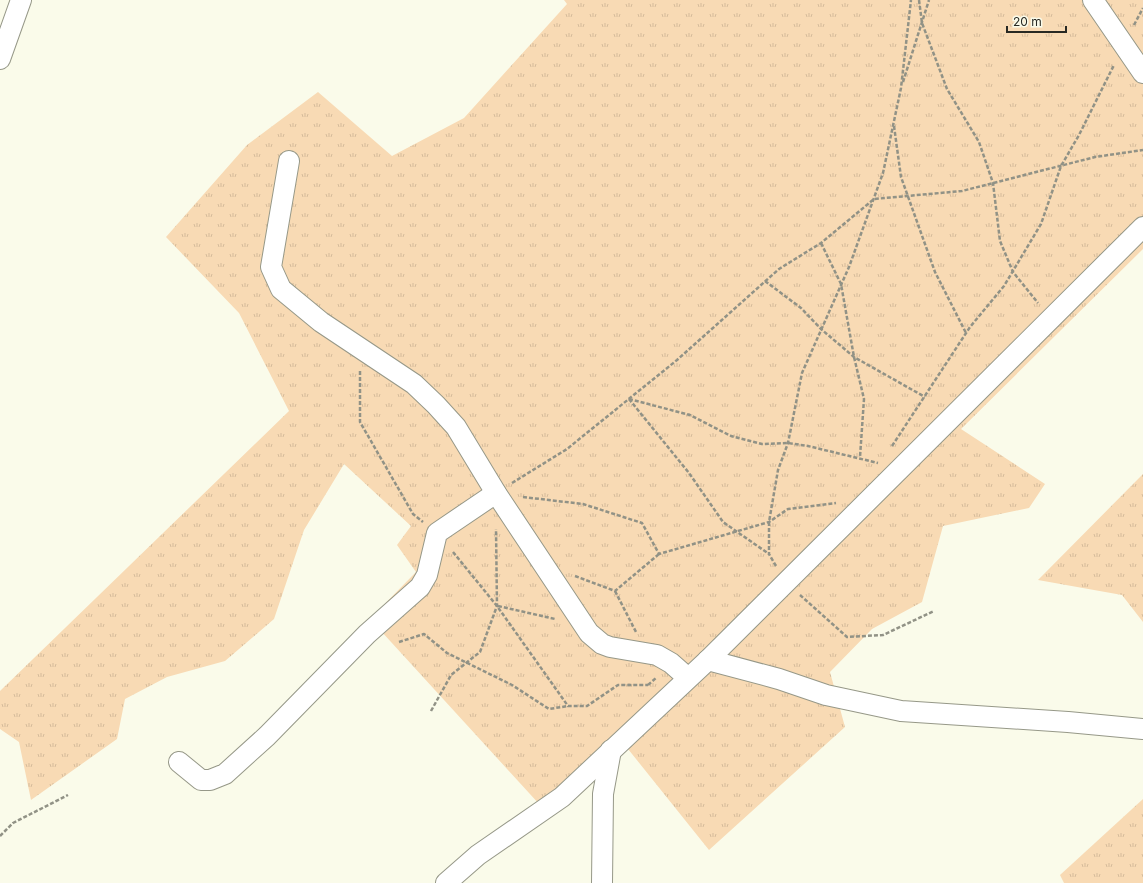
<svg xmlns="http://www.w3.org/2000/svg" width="1143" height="883" viewBox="0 0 1143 883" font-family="Inter,sans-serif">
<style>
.grass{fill:url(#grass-tufts)}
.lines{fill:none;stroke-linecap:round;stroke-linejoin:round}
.street-casing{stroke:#969888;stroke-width:22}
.path{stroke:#919286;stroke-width:2.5;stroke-dasharray:4 2;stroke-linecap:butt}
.street{stroke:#fff;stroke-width:20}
</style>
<defs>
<pattern id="grass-tufts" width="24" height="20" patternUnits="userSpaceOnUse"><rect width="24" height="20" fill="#f8dab4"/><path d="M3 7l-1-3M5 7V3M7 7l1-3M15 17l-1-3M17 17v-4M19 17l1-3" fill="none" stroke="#d5bb9a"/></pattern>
</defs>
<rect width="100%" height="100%" fill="#fafbea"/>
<g class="grass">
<polygon points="564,0 1143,0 1143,249 961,429 1045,484 1029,508 943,526 922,602 872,629 830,672 845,727 709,850 620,739 540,805 370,619 416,572 397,545 411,526 344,464 304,530 274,619 225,661 167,677 125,699 117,739 31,800 19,742 0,729 0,691 289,411 239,313 166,237 247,145 318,92 392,156 464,118 567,4"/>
<polygon points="1143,474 1143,622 1122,595 1038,580"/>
<polygon points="1143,799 1143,883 1064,883 1060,875"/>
</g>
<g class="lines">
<g class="street-casing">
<g id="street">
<polyline points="1093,0 1143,73"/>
<polyline points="0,59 21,0"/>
<polyline points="289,161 271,267 281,289 321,322 414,384 436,405 456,427 496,493 589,633 602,644 610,647 657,655 671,663 688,678"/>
<polyline points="708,660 779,679 826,695 901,711 1068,722 1143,729"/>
<polyline points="179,762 201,780 210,780 225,774 267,736 367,634 420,587 427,575 437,533 496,493"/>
<polyline points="446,883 478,855 562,797 708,660 1143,227"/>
<polyline points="602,883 603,794 611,750"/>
</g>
</g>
<g class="path">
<polyline points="919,0 922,23 947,89 979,142 993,183 1000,241 1013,272 1038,303"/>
<polyline points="1134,25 1143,8"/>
<polyline points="903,82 929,0"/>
<polyline points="894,126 901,177 935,272 966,333"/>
<polyline points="821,243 841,284 854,357 864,399 860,457"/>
<polyline points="765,281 801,308 821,329 854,357 925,397"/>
<polyline points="360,371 360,422 413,514 423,522"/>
<polyline points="629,399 690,415 731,436 762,444 788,443 808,446 878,463"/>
<polyline points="629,399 689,473 723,522 769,554"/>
<polyline points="892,446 970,327 1004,286 1041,224 1061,166 1079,135 1114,65"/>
<polyline points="512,483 567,449 677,360 779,269 821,243 874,199 962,191 1095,157 1143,150"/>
<polyline points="523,497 583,504 642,523 659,554 769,522 788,509 836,503"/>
<polyline points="453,552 497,606 568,706 587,706 618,685 648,685"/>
<polyline points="776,566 769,554 769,522 778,470 788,443 802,373 849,267 883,173 901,88 911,0"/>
<polyline points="575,576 615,591 659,554"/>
<polyline points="615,591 636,632"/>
<polyline points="800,595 847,637 883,635 934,611"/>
<polyline points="498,606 555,619"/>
<polyline points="399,642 424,634 447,653 512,685 549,709 568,706"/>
<polyline points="648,685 656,678"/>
<polyline points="431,711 451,675 480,652 497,606 496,529"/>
<polyline points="0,836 13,823 68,795"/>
</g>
<use href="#street" class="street"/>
</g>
<path d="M1007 26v6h59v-6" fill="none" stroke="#282923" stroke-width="2"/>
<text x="1013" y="26" font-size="12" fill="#282923" stroke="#fafbea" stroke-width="3" paint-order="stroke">20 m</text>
</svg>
